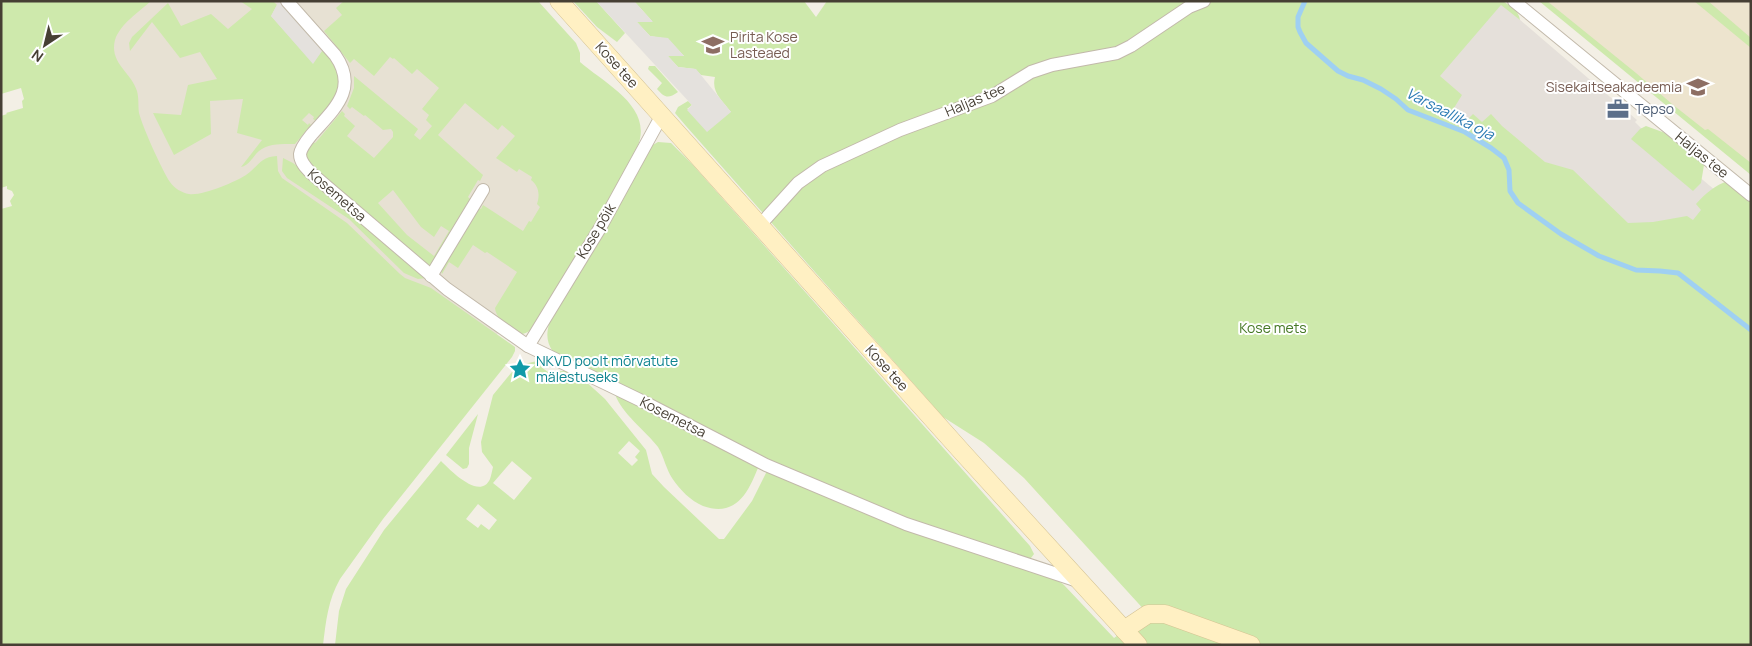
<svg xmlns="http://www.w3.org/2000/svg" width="1752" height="646" viewBox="0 0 1752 646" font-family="Manrope,sans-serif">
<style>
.residential{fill:#e7e1d3}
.industrial{fill:#e5e0da}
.education{fill:#ede4ce}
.green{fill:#cee9ac;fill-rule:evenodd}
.parking{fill:#e4e1dd}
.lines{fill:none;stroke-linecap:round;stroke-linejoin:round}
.stream{stroke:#9fd0f2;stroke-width:5}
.street-casing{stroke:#c2b9aa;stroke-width:14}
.secondary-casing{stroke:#d5c393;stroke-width:19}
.street{stroke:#fff;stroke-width:12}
.secondary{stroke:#fff0c3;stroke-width:18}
.labels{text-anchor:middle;stroke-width:4;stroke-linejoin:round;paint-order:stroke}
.education-label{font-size:14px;fill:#785e54;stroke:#fff;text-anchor:start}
.street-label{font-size:14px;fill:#463f34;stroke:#fff}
.service-label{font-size:14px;fill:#4e5e75;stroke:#fff;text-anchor:start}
.park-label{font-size:14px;fill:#467926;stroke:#fff}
.culture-label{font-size:14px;fill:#0d838f;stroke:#fff;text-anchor:start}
.water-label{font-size:15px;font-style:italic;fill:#2b7bb4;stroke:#fff}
</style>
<rect width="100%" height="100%" fill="#f3efe5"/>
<polygon class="residential" points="101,1 424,1 603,199 507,317 486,354 170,208 128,108"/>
<polygon class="industrial" points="1498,1 1637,120 1635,122 1641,128 1722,196 1751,212 1628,248 1423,83"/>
<polygon class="education" points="1541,1 1751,1 1751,172"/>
<g class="green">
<path d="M1 1H151C139 12 120 24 115 40 109 63 132 73 137 91 139 98 138 106 139 113 143 128 162 170 170 182 174 188 182 193 189 194 203 196 235 182 246 175 259 166 260 157 277 156L278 171 282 178 347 223 400 274 405 278 431 288 515 347V351L512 357 383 519 340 579C328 600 326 621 323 645H1V209L12 206 10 201 14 195 12 191 7 189V186L1 188V116L7 114 6 113 23 108 22 101 24 99 21 88 1 94Z"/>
<path d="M240 1H273L277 5 271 16 313 63 324 48 332 56 341 81 336 96 316 121 313 119 314 117 309 113 302 120 308 125 309 123 311 125 295 144C284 144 268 143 259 151 253 156 250 165 241 167L262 140 237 133 243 99 210 101 211 134 174 155 153 113 181 115 188 85 217 79 200 52 180 58 152 22 130 51 129 43 132 37 168 3 181 26 211 14 228 29 252 9Z"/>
<path d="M344 1H538L576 43 580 53V62C605 84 655 107 637 148L608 204 541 313C536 322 533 333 521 334 512 327 496 321 495 308L517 272 487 252 485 253 473 245 458 268 449 262 442 274 440 268 477 207 481 209 483 205 523 231 529 221 531 222 540 207 537 204C540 195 539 186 531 180L532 177 519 169 517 172 496 158 515 136 502 125 498 130 465 103 438 135 483 175 480 181 478 180 468 197 470 199 430 267 337 190 305 159 308 146 311 142 315 143 317 141 342 111 345 114 344 116 355 126 347 136 374 158 393 137V132L391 129 383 130 365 115 364 116 352 107 350 109 347 106 354 88V76L418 129 414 135 420 140 432 126 426 120 429 115 422 109 439 88 417 69 412 74 394 58 393 59 390 57 374 76 354 59 350 63 324 31 342 15 336 8ZM393 190 421 227 434 237 441 226 449 231 434 256 407 235 378 203Z"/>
<polygon points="573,1 596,1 625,33 617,42 597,27"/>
<path d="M634 1H804L816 17 827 1H1502C1510 5 1519 11 1520 20L1501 5 1440 76 1462 95 1454 108 1468 119 1473 114 1482 122 1491 114 1502 126 1545 162 1573 170 1628 223 1653 222 1687 216 1693 220 1701 210 1696 204C1706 193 1715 185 1728 181L1751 199V645H335L339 611 346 589 384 530 441 461C450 470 480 501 490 479 491 476 492 471 493 467L482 452 481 442 493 395 511 373 520 365 537 361 541 367 548 372 565 371 583 379 605 399 646 450 652 474 664 487 719 539H724L752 501 771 463 553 352C547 343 546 335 549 324L651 146 658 142 671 143 692 164 1030 546 1034 554 1031 558H1028L1064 585 1114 638 1148 614 1024 478 984 443 943 417 686 126 675 113 678 107 688 101 692 105 687 109 731 112C722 100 711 92 715 77L701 75 695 69 678 67 667 55 684 56 668 39 650 36 636 21H652ZM629 441 640 451 635 457 638 460 632 466 618 453ZM512 461 532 478 514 500 493 483ZM478 504 497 520 489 530 481 524 478 528 466 519Z"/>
<polygon points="1539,1 1547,1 1636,73 1672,104 1705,130 1708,129 1751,163 1751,175"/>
<polygon points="1694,1 1708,1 1751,38 1751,48"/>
<path d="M649 66H655L678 92C668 99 665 98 657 89L662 83 648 69Z"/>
<polygon points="1646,126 1668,134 1704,165 1701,183 1693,191 1631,139 1640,129"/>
<polygon points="283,158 293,163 426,278 418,279 404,273 349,219 287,178 282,171"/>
<path d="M615 394 759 465C749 492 736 518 703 506 691 501 680 490 672 478 666 469 664 457 658 447 646 431 621 413 615 394Z"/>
<polygon points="478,414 469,448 469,464 467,468 463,469 446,455"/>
</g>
<g class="parking">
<polygon points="279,1 282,1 324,48 313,64 271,16"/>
<polygon points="596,1 634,1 653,22 637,22 650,36 668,38 684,56 668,56 678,67 696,69 731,112 707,132 687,110 692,105"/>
</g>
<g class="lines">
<polyline class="stream" points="1305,1 1298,17 1298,27 1300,32 1306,43 1338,71 1348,76 1363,80 1381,89 1396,99 1408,110 1465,132 1491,148 1504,158 1509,170 1510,191 1518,203 1561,234 1599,256 1636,270 1660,271 1678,273 1751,330"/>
<g class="street-casing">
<g id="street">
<path d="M287 1 335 55C359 89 334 109 312 134 308 139 301 147 300 154 300 162 306 168 311 173L447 289 528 346 646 403 766 465 906 524 1078 581"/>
<polyline points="1514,1 1751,195"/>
<polyline points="760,225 798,183 822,166 900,130 992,96 1031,72 1052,65 1117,53 1131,46 1189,7 1204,1"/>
<polyline points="431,276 483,190"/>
<polyline points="528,346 600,228 662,115"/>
</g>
</g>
<g class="secondary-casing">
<g id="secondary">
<polyline points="559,1 963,453 1138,645"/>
<polyline points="1124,630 1148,614 1165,614 1251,645"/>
</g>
</g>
<use href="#street" class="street"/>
<use href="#secondary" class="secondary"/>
</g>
<defs>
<g id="school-bare" transform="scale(1.725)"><path d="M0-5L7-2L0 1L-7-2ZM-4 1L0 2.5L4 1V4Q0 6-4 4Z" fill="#8d6e63" stroke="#fff" stroke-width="2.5" paint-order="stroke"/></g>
<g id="university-bare" transform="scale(1.725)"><path d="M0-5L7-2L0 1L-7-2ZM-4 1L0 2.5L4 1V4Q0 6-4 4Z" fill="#8d6e63" stroke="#fff" stroke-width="2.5" paint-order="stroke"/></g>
<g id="office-bare" transform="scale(1.725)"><path d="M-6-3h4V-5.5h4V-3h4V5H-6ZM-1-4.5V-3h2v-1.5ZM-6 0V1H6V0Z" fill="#5c6f8a" stroke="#fff" stroke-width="2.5" paint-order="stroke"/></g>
<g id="sight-bare" transform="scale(1.725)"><path d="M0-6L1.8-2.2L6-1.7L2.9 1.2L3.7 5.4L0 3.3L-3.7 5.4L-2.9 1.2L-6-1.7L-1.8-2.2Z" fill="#0f9aa8" stroke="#fff" stroke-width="2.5" paint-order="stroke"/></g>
</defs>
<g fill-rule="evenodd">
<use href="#school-bare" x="713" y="45"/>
<use href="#university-bare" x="1698" y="87"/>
<use href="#office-bare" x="1618" y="109"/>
<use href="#sight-bare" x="520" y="369"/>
</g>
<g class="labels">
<g class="education-label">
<text x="730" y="42">Pirita Kose<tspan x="730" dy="16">Lasteaed</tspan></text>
<text x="1682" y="92" text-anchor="end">Sisekaitseakadeemia</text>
</g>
<g class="street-label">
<text transform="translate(617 65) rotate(48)" y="5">Kose tee</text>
<text transform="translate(975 100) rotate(-23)" y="5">Haljas tee</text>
<text transform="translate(1702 155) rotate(39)" y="5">Haljas tee</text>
<text transform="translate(337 195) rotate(41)" y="5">Kosemetsa</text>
<text transform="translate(596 231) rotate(-59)" y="5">Kose põik</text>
<text transform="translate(887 368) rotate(48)" y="5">Kose tee</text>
<text transform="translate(673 417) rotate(27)" y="5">Kosemetsa</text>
</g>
<g class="service-label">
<text x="1635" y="114">Tepso</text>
</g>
<g class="park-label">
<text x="1273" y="333">Kose mets</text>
</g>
<g class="culture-label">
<text x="536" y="366">NKVD poolt mõrvatute<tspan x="536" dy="16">mälestuseks</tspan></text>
</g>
<g class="water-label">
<text transform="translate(1450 114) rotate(27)" y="5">Varsaallika oja</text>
</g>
</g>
<rect width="1752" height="646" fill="none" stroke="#463f34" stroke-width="5"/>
<g transform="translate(45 45) rotate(215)" stroke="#ffffff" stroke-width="4" paint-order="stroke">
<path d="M0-4L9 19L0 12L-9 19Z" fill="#463f34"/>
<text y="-8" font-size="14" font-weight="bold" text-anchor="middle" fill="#463f34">N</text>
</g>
</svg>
